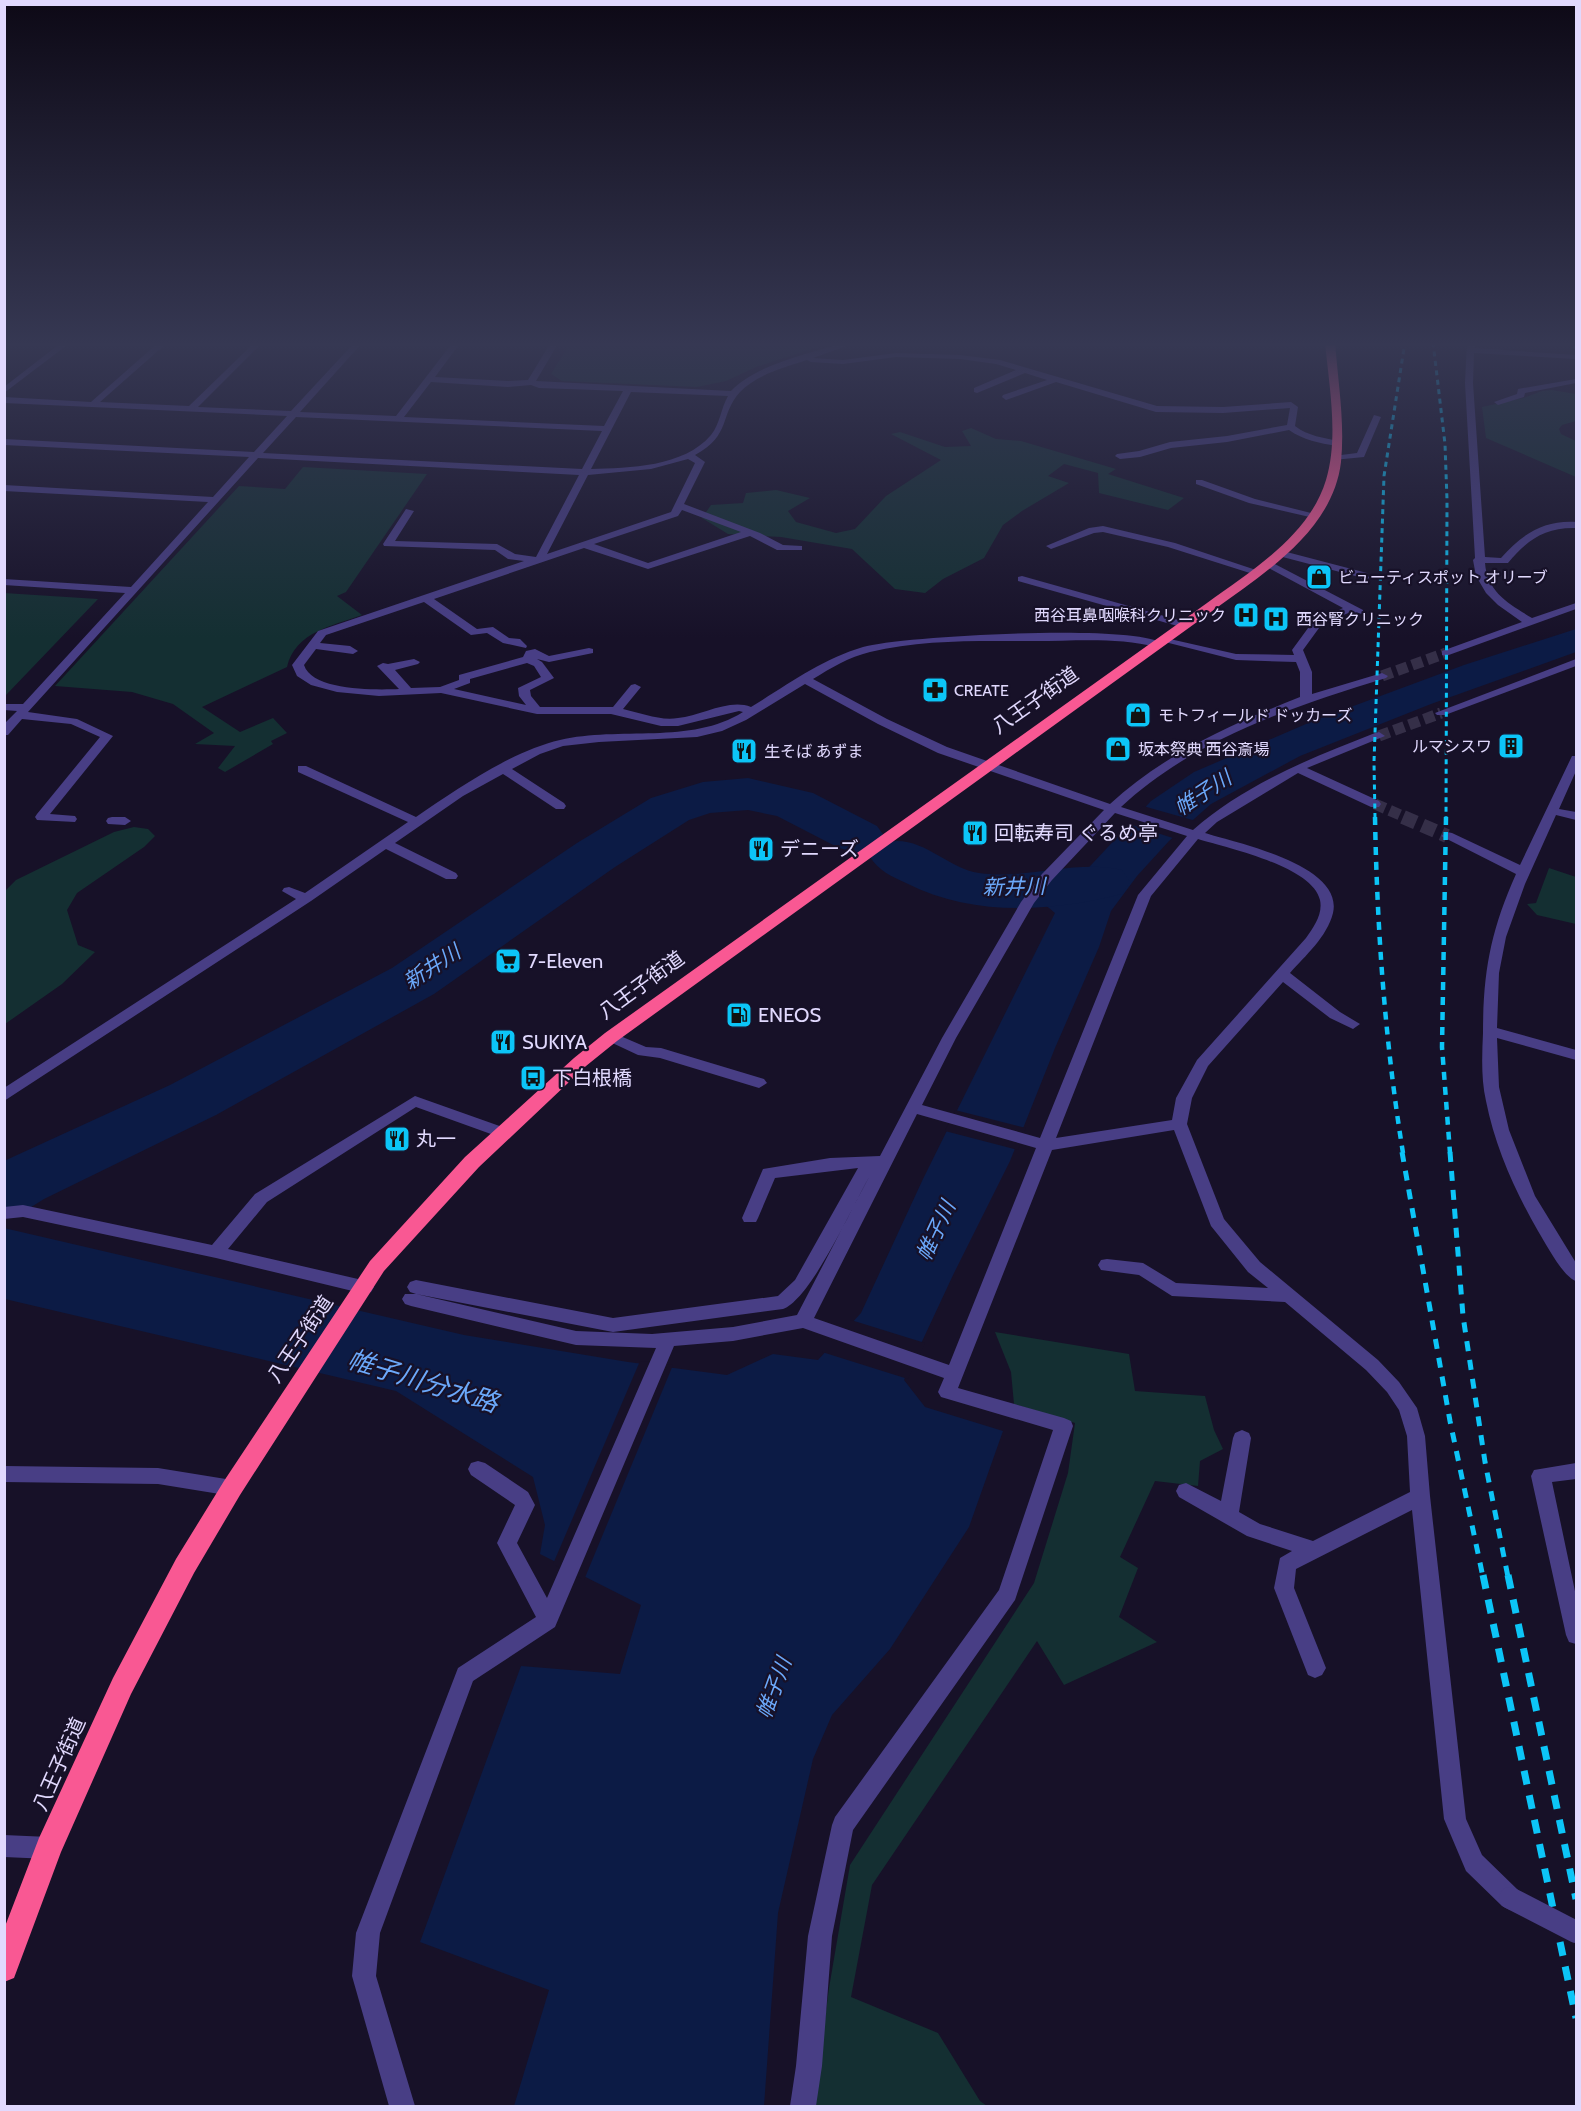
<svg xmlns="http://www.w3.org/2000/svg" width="1581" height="2111" viewBox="0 0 1581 2111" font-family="Cabin,'Noto Sans JP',sans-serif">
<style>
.green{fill:#142f32}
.water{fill:#0c1b45}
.pier{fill:#171128}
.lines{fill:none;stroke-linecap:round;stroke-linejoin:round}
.river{fill:#0c1b45;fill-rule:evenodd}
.minor-tunnel-far1{stroke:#352f48;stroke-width:11;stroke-dasharray:11 5;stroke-linecap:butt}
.minor-tunnel{stroke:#352f48;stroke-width:14;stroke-dasharray:14 7;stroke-linecap:butt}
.minor{fill:#483e85;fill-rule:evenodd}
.highway{fill:#f95893;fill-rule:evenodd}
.rail-far3{stroke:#0cc5f7;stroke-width:3;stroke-dasharray:5 4.5;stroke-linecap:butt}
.rail-far2{stroke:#0cc5f7;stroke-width:4.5;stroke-dasharray:8 7;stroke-linecap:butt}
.rail-far1{stroke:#0cc5f7;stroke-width:5;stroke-dasharray:10 9;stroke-linecap:butt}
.rail{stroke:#0cc5f7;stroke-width:7;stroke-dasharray:14 11;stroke-linecap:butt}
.minor-bridge{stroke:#483e85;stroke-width:22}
.labels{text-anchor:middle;stroke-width:4.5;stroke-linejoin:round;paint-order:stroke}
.far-poi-label{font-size:16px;fill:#e1d9fe;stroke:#171128;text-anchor:start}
.street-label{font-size:20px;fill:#e1d9fe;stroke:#171128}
.poi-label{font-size:20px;fill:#e1d9fe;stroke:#171128;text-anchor:start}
.water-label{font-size:21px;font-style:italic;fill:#6ba8fa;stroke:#171128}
.near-water-label{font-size:26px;font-style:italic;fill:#6ba8fa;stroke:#171128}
</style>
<rect width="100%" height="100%" fill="#171128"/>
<g class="green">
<polygon points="571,342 785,342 821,346 756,367 726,381 697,387 562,381 551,374"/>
<polygon points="1552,390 1576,394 1576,421 1562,425 1559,429 1561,434 1576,441 1576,477 1486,438 1482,407 1523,398 1542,391"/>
<polygon points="971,428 996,439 1021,441 1116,469 1108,474 1184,498 1168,510 1099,493 1098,473 1064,464 1048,476 1069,483 1022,511 1003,525 984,558 943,579 925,593 895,589 852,549 781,537 728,534 702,518 711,505 743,503 746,493 776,490 810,498 788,511 796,522 836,533 855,529 886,496 941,460 891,434 900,432 945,447 971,446 962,431"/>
<path d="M303 467 427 474 346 592 337 596 362 615C332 626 295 632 287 667L202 707 240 732 273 718 287 733 271 741 273 744 225 772 218 768 235 746 195 744 214 733 173 704 132 692 55 686 239 486 285 489Z"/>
<polygon points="4,593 98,599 6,695 4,695"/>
<polygon points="134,827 148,829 155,836 144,847 77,893 67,910 78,945 95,952 62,984 5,1024 5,891 16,880 114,832"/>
<polygon points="1549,868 1576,877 1576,924 1537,915 1527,904 1536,903"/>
<polygon points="995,1332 1129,1354 1135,1391 1205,1396 1214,1430 1223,1449 1200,1461 1198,1486 1155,1481 1120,1557 1138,1568 1119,1617 1157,1642 1064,1685 1037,1641 872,1885 851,1997 938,2033 980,2101 987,2106 814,2106 829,1988 850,1865 1034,1583 1068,1473 1075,1423 1014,1404 1011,1372"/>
</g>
<polygon class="water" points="1576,629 1576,652 1431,704 1300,756 1211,804 1169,841 1137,876 1111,911 1099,947 1055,1048 1010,1161 954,1273 904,1380 925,1407 1003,1431 969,1527 890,1649 832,1715 813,1759 778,1913 764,2106 514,2106 549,1990 420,1942 521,1666 620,1674 641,1605 540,1554 545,1525 533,1477 396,1391 5,1299 4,1228 464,1335 628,1362 727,1375 773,1354 818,1360 861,1313 923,1179 1055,913 1043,903 1061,876 1078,879 1151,801 1194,772 1313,721 1464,665"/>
<g class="pier">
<polygon points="1143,806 1196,821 1176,839 1126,823"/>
<polygon points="955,1110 1026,1128 1018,1150 945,1131"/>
<polygon points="851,1320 925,1343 908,1379 822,1352"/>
<polygon points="640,1361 673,1365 584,1580 553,1564"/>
</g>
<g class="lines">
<path class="river" d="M748 778 813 793 877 826 885 837 879 845C885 844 892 841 897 841 927 841 950 869 979 873 1027 880 1076 859 1122 870L1130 882 1122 894C1050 912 973 917 906 883 891 876 879 871 870 857L875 849 858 853 839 848 777 816 748 810 710 813 689 820 615 867 434 994 216 1115 44 1199 28 1209 4 1216V1161L170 1085 392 968 577 843 651 798 703 782Z"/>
<g class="minor-tunnel-far1">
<polyline points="1382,676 1446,653"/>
<polyline points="1379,736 1441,713"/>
<polyline points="1375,804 1407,818"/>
</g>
<polyline class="minor-tunnel" points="1403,817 1447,836"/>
<g class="minor">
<polygon points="62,342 71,342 4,393 4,387"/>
<path d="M159 342H168L100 402 189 406 255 342H263L198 407 291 411 355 342H363L300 412 396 416 453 342H461L435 377 508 381 528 380 551 342H559L536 381 731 391C756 364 812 353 846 342H858L813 358 843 360 896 353 960 355 1000 360 1157 406 1223 407 1291 402 1298 407 1295 426C1308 436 1324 438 1339 441L1340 443 1336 446C1320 443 1303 440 1289 430L1227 442 1171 448 1140 457 1120 459 1115 456 1117 454 1139 451 1170 442 1227 436 1287 425 1290 408 1223 413 1156 412 1056 382 1006 400 1002 397 1003 395 1047 380 1025 373 977 393 974 392V388L1016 370 996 364 960 359 896 357 843 364 811 362 807 360C785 367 756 375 740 392 719 415 732 435 695 455L705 462 684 504 760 533 783 545 802 546V550H777L750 536 648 569 584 548 434 599 477 629 493 627 509 638 520 639 527 646 526 648 503 643 487 633 471 635 424 602 326 635 320 643 350 646 358 651 353 654 316 649 304 665C312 691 376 690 399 689L377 666 383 663 388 664 414 659 420 662 418 664 395 670 411 688 440 687 459 680V675L523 657 526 651 535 649 549 656 589 648 593 649V653L549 662 537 659 542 662 554 678 530 690 531 696 540 707H613L631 685 635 684 641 687 623 709C641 713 660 721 678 718 701 716 729 698 751 707 787 685 822 659 863 647 901 636 1138 623 1162 644L1157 647C1117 637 1076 641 1034 641 980 641 923 639 870 652 849 657 831 668 813 679L887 719 947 747 1110 804C1164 754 1232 724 1300 697V672L1296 662 1236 660 1161 641V637L1236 654 1294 655 1292 650 1311 624 1343 608 1263 565 1262 563 1267 560 1363 610V614L1351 612 1333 619 1319 628 1303 650 1312 672V694L1382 673 1388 676 1386 678C1292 707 1194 739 1121 807L1193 830C1245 784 1311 758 1375 733L1379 732 1385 736 1307 768 1379 801 1381 804 1379 807H1371L1298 773 1217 822 1205 833C1237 843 1344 865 1333 913 1327 937 1305 956 1290 973L1340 1012 1360 1024 1353 1029 1330 1018 1283 982 1208 1066 1192 1098 1187 1124 1224 1219 1260 1262 1378 1360 1399 1382 1417 1408 1425 1436 1430 1496 1466 1819 1482 1855 1518 1890 1522 1898 1518 1906 1510 1910 1502 1906 1466 1871 1444 1819 1412 1510 1296 1569 1294 1588 1326 1668 1322 1675 1315 1678 1308 1675 1274 1588 1280 1558 1292 1551 1247 1536 1179 1497 1176 1491 1179 1485 1186 1483 1221 1501 1233 1438 1235 1433 1242 1430 1249 1433 1251 1438 1239 1512 1260 1524 1313 1541 1410 1492 1407 1436 1399 1410 1387 1392 1366 1370 1285 1302 1172 1296 1139 1275 1101 1270 1098 1265 1101 1260 1107 1259 1143 1263 1176 1283 1268 1288 1248 1272 1211 1226 1174 1130 1052 1150 958 1388 1064 1418 1071 1421 1073 1426 1015 1600 853 1830 832 1936 822 2066 816 2106H790L796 2066 808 1936 832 1825 835 1817 999 1590 1053 1430 941 1397 938 1392 944 1378 803 1328 733 1341 674 1346 555 1627 473 1681 380 1933 376 1976 415 2106H389L352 1976 356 1933 458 1668 536 1617 497 1543 515 1505 471 1475 468 1469 471 1463 478 1461 485 1463 528 1492 535 1505 517 1543 547 1598 656 1348 576 1345 411 1306 405 1304 402 1299 405 1294H416L410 1292 407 1287 410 1282 416 1280 613 1318 778 1296 795 1280 858 1168 775 1178 758 1218 756 1222H744L742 1218 763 1169 830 1158 880 1156 942 1038 1021 902 1042 874 1104 810 938 753 878 724 805 684 746 720 722 731 697 737 599 742 563 746 540 754 512 769 564 803 566 806 564 809H556L503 774 463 796 395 843 456 873 458 876 456 879H446L386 849 311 901 4 1101V1088L296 899 282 891 284 888 289 887 305 893 408 822 298 772V766H306L416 817C457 789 512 751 560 740 619 726 691 745 743 712L739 711 678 726H661L611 714H537L441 693 379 696 337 692 311 685 297 676 292 665 318 631 524 561 508 559 495 550 384 546 383 544 406 509 414 511 395 541 497 544 515 554 536 557 579 475 258 458 28 712 77 719 113 736 50 814 75 816 77 819 75 822 37 820 35 817 37 814 100 737 71 724 22 719 8 735H4V724L17 711 4 710V704H23L125 593 4 585V579L131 587 208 502 4 491V485L213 497 249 457 4 445V439L254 452 287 416 4 403V397L91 402ZM431 382 508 387 531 385 539 388 623 391 604 426 404 417ZM631 392 728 396C721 408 720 424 711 435 684 467 629 468 591 469ZM296 417 602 431 582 469 263 453ZM688 459 695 463 671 512 547 554 588 475 651 469ZM682 510 741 532 648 563 594 544 678 516ZM527 663 534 666 541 677 518 688 519 696 526 705 454 689 470 683V679ZM1115 813 1187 836 1138 895 1040 1138 922 1105 956 1038 1034 903 1052 880ZM1198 839C1227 848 1312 866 1320 900 1323 914 1314 927 1306 938L1197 1060 1176 1098 1172 1120 1056 1138 1151 896ZM917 1114 1036 1148 949 1365 814 1318ZM869 1177 797 1315 733 1327 652 1334 576 1331 416 1294 613 1332 783 1309C810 1300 853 1206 869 1177Z"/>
<path d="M1467 342H1475V348L1576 355V359L1474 353 1473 383 1485 557 1501 558C1522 534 1544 520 1576 522V528C1545 527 1527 540 1508 563H1485C1487 592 1509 604 1532 618L1576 603V609L1446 656 1442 655V651L1522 622 1498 605 1486 593 1476 576 1473 560 1475 558 1465 383Z"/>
<polygon points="1576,379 1576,383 1525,393 1524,397 1498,405 1494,402 1517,394 1518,389"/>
<polygon points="1374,415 1381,417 1364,457 1333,460 1333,456 1357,453"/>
<polygon points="1196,480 1202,480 1255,499 1319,515 1314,518 1249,503 1196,484"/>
<polygon points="1103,526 1175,543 1262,572 1253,574 1168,547 1103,532 1094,533 1051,549 1046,546 1089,528"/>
<polygon points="1279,550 1367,573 1369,578 1364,581 1359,577 1275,555 1274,553"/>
<polygon points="1022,576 1189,623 1190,625 1185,628 1181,627 1018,581 1018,577"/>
<polygon points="1576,659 1576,666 1445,715 1437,715 1435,713"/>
<path d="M1572 756H1576V771L1559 809 1576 812V820L1556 815 1525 884 1506 937 1499 973 1497 1028 1576 1050V1060L1497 1038 1499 1087 1509 1130 1535 1196 1576 1263V1281C1563 1277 1546 1244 1538 1231 1515 1191 1495 1147 1486 1101 1481 1079 1482 1055 1483 1033 1483 971 1491 930 1516 874L1441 836 1447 832 1452 833 1520 865Z"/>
<polygon points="112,817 125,817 131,821 125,825 108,824 106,821 108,818"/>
<polygon points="611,1032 646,1047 661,1048 764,1079 767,1083 759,1088 660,1058 638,1055 606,1040 604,1037"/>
<polygon points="415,1096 508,1129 510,1133 508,1137 502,1138 416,1107 267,1202 228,1249 371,1282 374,1287 371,1292 365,1294 216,1258 23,1217 4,1219 4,1207 23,1205 212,1245 255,1194"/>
<polygon points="1576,1463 1576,1479 1552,1482 1576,1596 1576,1644 1569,1642 1566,1635 1531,1476 1534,1470"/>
<polygon points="4,1466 158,1468 232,1480 239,1482 242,1488 239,1494 232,1496 158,1484 4,1482"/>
<polygon points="4,1835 49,1837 57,1840 60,1848 57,1856 49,1859 4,1857"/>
</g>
<path class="highway" d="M1325 342H1335C1338 382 1345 422 1341 462 1333 530 1266 572 1215 609L617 1041 586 1066 479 1167 384 1271 240 1495 194 1573 131 1694 61 1852 14 1978 4 1982V1929L39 1838 113 1678 176 1559 224 1481 370 1261 465 1157 574 1058 605 1033 1207 603C1252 570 1309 536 1326 480 1339 437 1329 386 1325 342Z"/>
<g class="rail-far3">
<polyline points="1433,342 1445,444 1447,500 1446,818"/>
<polyline points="1565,342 1576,348"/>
<polyline points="1375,818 1374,762 1384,476 1405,342"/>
</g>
<g class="rail-far2">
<path d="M1375 817C1377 929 1385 1042 1403 1153"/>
<polyline points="1446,817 1442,1047 1450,1153"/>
</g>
<g class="rail-far1">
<polyline points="1402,1152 1450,1421 1483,1577"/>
<polyline points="1450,1152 1463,1316 1485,1462 1508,1577"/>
</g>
<g class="rail">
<polyline points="1483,1575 1576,2018"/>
<polyline points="1508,1575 1576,1899"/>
</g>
<polyline class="minor-bridge" points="1510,1898 1576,1932"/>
</g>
<linearGradient id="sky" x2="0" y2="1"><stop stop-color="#0d0916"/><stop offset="0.54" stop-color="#363853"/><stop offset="1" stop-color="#363853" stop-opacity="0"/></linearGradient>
<rect width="1581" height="638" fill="url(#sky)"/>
<defs>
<g id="shop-square" transform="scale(1.35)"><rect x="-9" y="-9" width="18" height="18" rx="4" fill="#0cc5f7" stroke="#171128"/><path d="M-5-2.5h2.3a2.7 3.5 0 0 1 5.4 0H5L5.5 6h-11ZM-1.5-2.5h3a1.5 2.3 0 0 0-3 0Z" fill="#111"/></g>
<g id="hospital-square" transform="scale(1.35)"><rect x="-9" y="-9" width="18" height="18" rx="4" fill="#0cc5f7" stroke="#171128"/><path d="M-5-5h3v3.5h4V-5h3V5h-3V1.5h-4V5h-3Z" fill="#111"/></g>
<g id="pharmacy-square" transform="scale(1.35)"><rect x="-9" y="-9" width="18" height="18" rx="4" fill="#0cc5f7" stroke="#171128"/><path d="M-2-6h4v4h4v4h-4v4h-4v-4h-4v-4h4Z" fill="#111"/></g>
<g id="building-square" transform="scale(1.35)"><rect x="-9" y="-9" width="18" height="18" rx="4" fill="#0cc5f7" stroke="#171128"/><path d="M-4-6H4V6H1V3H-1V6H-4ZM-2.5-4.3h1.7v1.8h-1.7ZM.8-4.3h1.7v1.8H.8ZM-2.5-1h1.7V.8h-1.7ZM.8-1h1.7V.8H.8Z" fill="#111"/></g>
<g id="restaurant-square" transform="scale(1.35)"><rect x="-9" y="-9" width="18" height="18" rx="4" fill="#0cc5f7" stroke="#171128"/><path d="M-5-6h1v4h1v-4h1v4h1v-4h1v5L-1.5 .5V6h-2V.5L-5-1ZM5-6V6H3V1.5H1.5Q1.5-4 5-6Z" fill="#111"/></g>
<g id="supermarket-square" transform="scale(1.35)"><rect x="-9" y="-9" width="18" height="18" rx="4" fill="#0cc5f7" stroke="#171128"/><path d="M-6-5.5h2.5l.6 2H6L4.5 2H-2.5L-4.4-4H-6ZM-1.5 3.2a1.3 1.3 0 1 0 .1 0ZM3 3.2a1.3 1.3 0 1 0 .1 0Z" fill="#111"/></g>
<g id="fuel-square" transform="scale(1.35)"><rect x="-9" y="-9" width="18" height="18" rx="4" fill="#0cc5f7" stroke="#171128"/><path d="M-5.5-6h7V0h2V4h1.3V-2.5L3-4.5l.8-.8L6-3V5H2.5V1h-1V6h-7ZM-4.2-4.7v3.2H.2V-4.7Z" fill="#111"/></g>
<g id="bus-square" transform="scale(1.35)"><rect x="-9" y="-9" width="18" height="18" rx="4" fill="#0cc5f7" stroke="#171128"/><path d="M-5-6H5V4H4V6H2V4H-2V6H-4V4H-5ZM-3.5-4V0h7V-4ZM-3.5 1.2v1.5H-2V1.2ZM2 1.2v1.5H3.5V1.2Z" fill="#111"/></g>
</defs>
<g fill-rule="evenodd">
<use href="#shop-square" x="1319" y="577"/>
<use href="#hospital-square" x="1246" y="615"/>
<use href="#hospital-square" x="1276" y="619"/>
<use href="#pharmacy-square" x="935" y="690"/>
<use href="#shop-square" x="1138" y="715"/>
<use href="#building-square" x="1511" y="746"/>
<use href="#shop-square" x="1118" y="749"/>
<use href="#restaurant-square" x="744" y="751"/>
<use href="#restaurant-square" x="975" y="833"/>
<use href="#restaurant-square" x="761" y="849"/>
<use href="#supermarket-square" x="508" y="961"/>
<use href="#fuel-square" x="739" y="1015"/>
<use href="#restaurant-square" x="503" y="1042"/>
<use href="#bus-square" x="533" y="1078"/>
<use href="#restaurant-square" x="397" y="1139"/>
</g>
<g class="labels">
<g class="far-poi-label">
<text x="1338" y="583">ビューティスポット オリーブ</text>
<text x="1226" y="621" text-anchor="end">西谷耳鼻咽喉科クリニック</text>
<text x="1296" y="625">西谷腎クリニック</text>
<text x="954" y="696">CREATE</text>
<text x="1158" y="721">モトフィールド ドッカーズ</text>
<text x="1492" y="752" text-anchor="end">ルマシスワ</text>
<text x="1138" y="755">坂本祭典 西谷斎場</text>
<text x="764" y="757">生そば あずま</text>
</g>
<g class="street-label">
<text transform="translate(1035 700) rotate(-35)" y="7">八王子街道</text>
<text transform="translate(641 985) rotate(-36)" y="7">八王子街道</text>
<text transform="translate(300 1339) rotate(-56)" y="7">八王子街道</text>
<text transform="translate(59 1764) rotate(-66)" y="7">八王子街道</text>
</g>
<g class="poi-label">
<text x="994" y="840">回転寿司 ぐるめ亭</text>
<text x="780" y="856">デニーズ</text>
<text x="528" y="968">7-Eleven</text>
<text x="758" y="1022">ENEOS</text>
<text x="522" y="1049">SUKIYA</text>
<text x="552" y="1085">下白根橋</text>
<text x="416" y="1146">丸一</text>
</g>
<g class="water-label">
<text transform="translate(1203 793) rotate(-33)" y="7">帷子川</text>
<text transform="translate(1014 887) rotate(-1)" y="7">新井川</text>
<text transform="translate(432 967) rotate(-33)" y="7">新井川</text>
<text transform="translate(936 1231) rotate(-65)" y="7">帷子川</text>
<text transform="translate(774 1688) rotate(-70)" y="7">帷子川</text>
</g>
<g class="near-water-label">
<text transform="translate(423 1381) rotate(17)" y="9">帷子川分水路</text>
</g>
</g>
<rect width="1581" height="2111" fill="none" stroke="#e1d9fe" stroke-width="12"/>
</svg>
